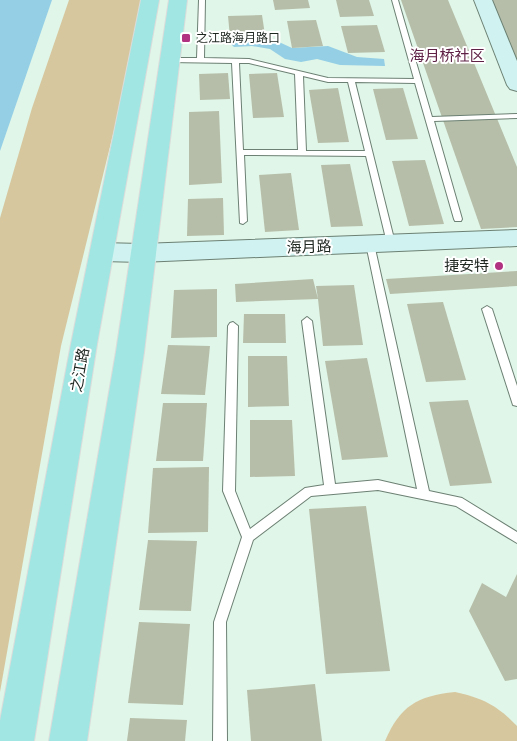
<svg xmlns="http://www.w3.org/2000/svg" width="517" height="741" viewBox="0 0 517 741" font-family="Montserrat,'Noto Sans SC',sans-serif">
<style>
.green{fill:#d7c79f}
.water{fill:#94cfe6}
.building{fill:#b6bea9}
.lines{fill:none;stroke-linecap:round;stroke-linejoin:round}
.lane-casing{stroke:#6c8073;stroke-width:2}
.secondary-casing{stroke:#6c8073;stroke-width:2}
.primary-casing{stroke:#dbdcdb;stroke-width:2}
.lane{fill:#fff;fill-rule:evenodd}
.secondary{fill:#d0f3f1;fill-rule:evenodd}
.primary{fill:#a1e6e2;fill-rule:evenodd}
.poi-dot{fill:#b03281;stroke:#fff;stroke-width:2}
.labels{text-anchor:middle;stroke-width:4;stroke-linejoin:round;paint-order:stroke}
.far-poi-label{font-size:12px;fill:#1e2620;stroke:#fff;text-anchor:start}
.far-quarter-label{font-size:15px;fill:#5f2246;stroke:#fff}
.street-label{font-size:15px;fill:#1e2620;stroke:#fff}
.poi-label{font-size:15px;fill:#1e2620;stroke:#fff;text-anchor:end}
</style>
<rect width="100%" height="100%" fill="#e0f6e8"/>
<g class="green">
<polygon points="69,0 146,0 61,346 0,692 0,218 32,108"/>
<path d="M455 692C482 698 497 705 517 726V741H385C400 706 417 696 455 692Z"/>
</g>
<g class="water">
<polygon points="0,0 52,0 0,151"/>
<polygon points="230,37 258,38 279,42 292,48 328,46 357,57 384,59 385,66 340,65 317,59 301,62 285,59 270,49 252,46 234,47 228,41"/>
</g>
<g class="building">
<polygon points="273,0 308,0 310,8 275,10"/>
<polygon points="336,0 369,0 374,16 340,17"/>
<polygon points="401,0 448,0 517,167 517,227 481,229"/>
<polygon points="492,0 517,0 517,60"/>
<polygon points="262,15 265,35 230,37 228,16"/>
<polygon points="316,20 323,46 292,48 287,21"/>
<polygon points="377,25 385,52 348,53 341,26"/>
<polygon points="228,73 230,99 200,100 199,74"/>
<polygon points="277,73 284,117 253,118 249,74"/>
<polygon points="338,88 349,142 318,143 309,90"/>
<polygon points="403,88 418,139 386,140 373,89"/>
<polygon points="219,111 222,183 189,185 189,112"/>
<polygon points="425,160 444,224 409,226 392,161"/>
<polygon points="350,164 363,226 331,227 321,165"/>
<polygon points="291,173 299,230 265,232 259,175"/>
<polygon points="223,198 224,235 187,236 188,199"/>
<polygon points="517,271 517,286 390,294 386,279"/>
<polygon points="313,279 318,299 316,286 354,285 363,345 323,346 318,299 236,302 235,284"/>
<polygon points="217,289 217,337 171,338 174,290"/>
<polygon points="443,302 466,380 426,382 407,304"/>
<polygon points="244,314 285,314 286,343 243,343"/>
<polygon points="168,345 210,346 205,395 161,394"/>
<polygon points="248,356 287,356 289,406 248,407"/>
<polygon points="367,358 388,457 342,460 325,361"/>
<polygon points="468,400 492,483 450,486 429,402"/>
<polygon points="163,403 207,403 203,461 156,461"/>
<polygon points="250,420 292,420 295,476 250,477"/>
<polygon points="209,467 208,532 148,533 153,468"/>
<polygon points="366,506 390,671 326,674 309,509"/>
<polygon points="148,540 197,541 191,611 139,610"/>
<polygon points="517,574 517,679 505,681 469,611 482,583 506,597"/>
<polygon points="139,622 190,624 183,705 128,703"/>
<polygon points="315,684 322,741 251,741 247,690"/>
<polygon points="130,718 187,720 185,741 127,741"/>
</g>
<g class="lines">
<g class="lane-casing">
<g id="lane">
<path d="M199 0H205L204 58 249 59 328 78 414 79 392 0H398L432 117 517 114V118L434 121 462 219 461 221H455L454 219 415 83 355 82 395 243 394 245 391 246 387 243 366 156 244 155 247 221 243 224 240 223 232 63 169 62 165 60 169 58H197ZM239 63H249L295 74 298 150H243ZM303 76 328 82H348L365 151H306Z"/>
<polygon points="370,241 374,244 429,491 462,498 517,532 517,543 456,506 378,490 311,496 253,540 226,622 227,741 213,741 214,622 242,537 223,491 228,326 230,323 233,322 238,326 235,491 250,529 305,488 324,485 302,321 307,317 312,321 335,484 378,480 417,489 366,244"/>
<polygon points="487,306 492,309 517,386 517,406 513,405 512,402 482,309"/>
</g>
</g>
<g class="secondary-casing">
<g id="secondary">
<polygon points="474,0 492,0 517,61 517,91 510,89 507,85"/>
<polygon points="517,230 517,246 141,262 102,261 93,258 90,252 93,246 102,243 141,244"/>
</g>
</g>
<g class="primary-casing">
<g id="primary">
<polygon points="141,0 159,0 97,344 34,741 0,741 0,721 71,344"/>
<polygon points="169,0 187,0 144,352 87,741 49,741 116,352"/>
</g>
</g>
<use href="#lane" class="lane"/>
<use href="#secondary" class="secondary"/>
<use href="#primary" class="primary"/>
</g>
<g class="poi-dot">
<rect x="181" y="33" width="10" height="10" rx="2.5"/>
<circle cx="499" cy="266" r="5"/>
</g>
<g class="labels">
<g class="far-poi-label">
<text x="196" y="42">之江路海月路口</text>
</g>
<g class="far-quarter-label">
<text x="447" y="61">海月桥社区</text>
</g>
<g class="street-label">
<text transform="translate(309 247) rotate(-2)" y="5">海月路</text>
<text transform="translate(80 370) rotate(-80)" y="5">之江路</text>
</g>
<g class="poi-label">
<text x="489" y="271">捷安特</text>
</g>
</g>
</svg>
